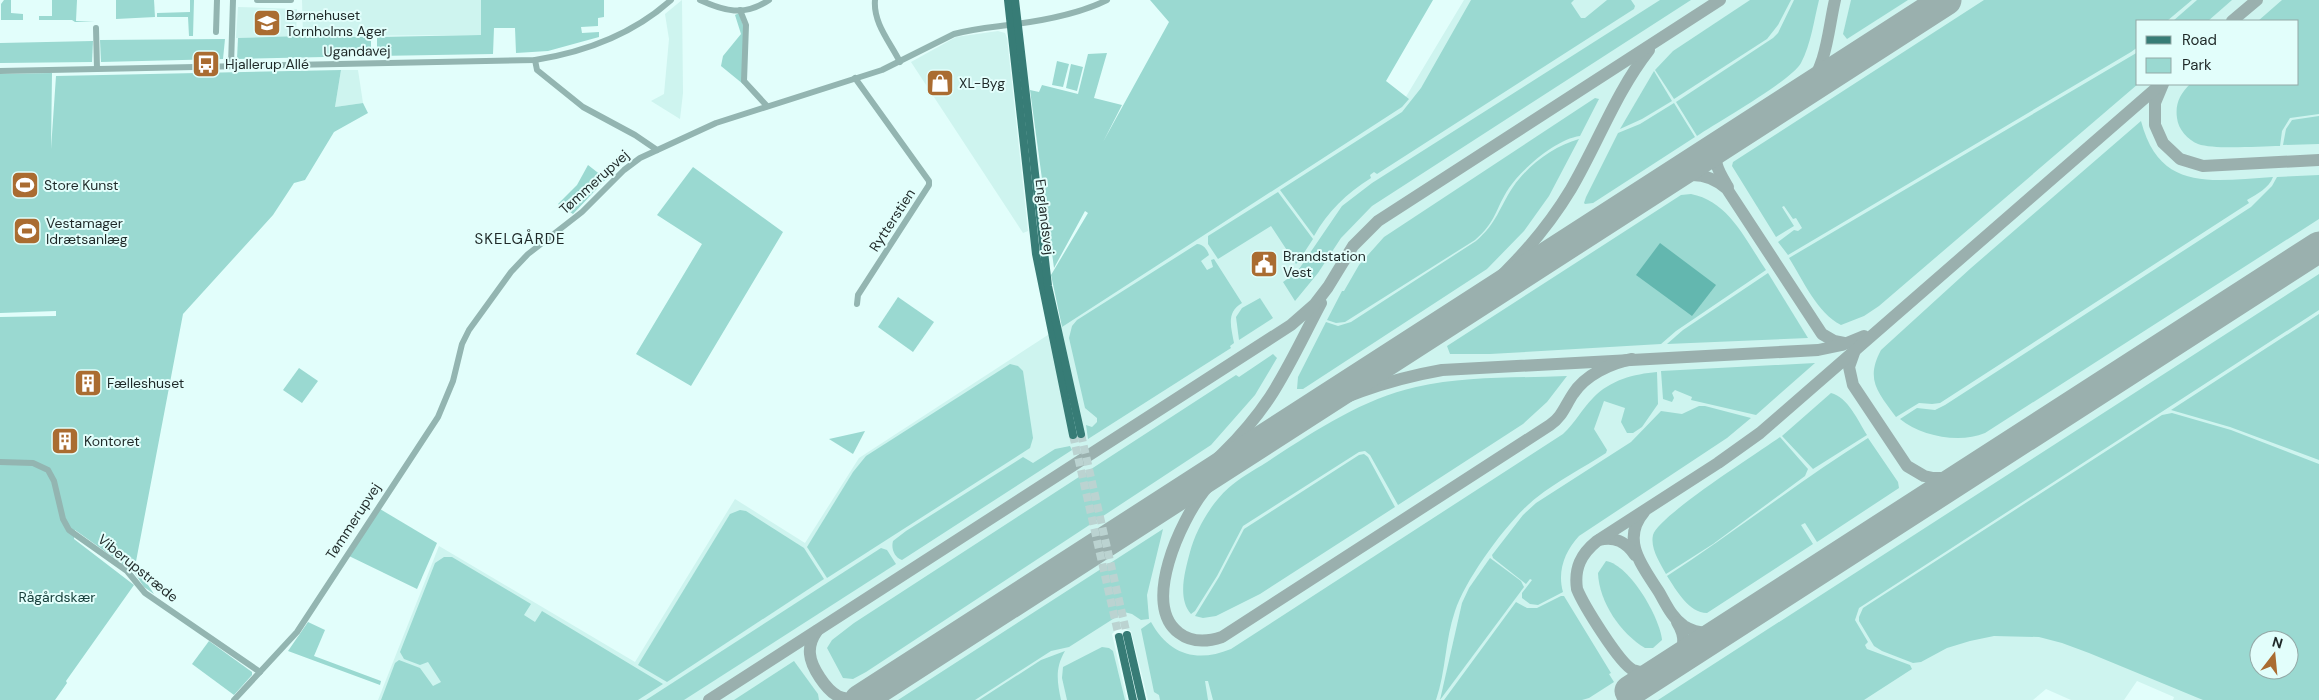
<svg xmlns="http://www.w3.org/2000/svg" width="2319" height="700" viewBox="0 0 2319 700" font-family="'DM Sans',sans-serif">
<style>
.built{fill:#cef4ef;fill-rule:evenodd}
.green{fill:#9ad9d1;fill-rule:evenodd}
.water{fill:#63b7af}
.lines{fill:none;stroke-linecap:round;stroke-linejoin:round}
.taxiway{stroke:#9ab0ae;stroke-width:12}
.runway{stroke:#9ab0ae;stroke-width:31}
.major-tunnel{stroke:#bbd3d1;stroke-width:8;stroke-dasharray:8 4;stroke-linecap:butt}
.minor{stroke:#93b5b1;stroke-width:6}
.major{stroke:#377c76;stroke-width:8}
.labels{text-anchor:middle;stroke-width:4;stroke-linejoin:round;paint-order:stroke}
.poi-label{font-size:14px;fill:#1f2928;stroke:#e2fefb;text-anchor:start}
.street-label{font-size:14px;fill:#1f2928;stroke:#e2fefb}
.park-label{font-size:14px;fill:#18403c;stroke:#e2fefb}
.neighbourhood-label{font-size:15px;letter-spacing:1px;fill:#1f2928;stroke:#e2fefb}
</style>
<rect width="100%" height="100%" fill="#e2fefb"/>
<g class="built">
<polygon points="302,0 481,0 481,35 303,36"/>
<polygon points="682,0 683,93 680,119 651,101 664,94 669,39 665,14"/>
<path d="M1464 0H2319V700H2173L2174 697 2137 681 2124 700H2071L2046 689 2033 700H1148L1131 631 1119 627 1112 634 1127 700H378L439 546 635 662 735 499 805 543 859 458 1401 105ZM2138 21H2298V84H2138ZM2259 640H2289V670H2259Z"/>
<polygon points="238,7 297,9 296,37 236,38"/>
<polygon points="998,31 1005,33 1007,38 1028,231 1023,233 911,62 956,37"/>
<polygon points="341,70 358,70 363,103 335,107"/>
</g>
<g class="green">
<polygon points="4,0 11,0 11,13 23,14 23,20 1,20 1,4"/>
<polygon points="52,0 77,0 76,21 95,22 75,22 72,20 39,20 39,16 52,16"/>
<polygon points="116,0 154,0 155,17 116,19"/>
<polygon points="190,0 194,0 193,36 189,36 188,17 157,17 157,13 190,12"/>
<polygon points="481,0 604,0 604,17 598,18 598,26 581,27 582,33 599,32 599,37 548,51 516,53 515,28 494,28 493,54 377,56 377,37 481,35"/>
<polygon points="1150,0 1433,0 1386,81 1409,99 1402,107 1062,327 1051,275 1088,213 1085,211 1054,268 1030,90 1039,92 1042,85 1078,94 1088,54 1107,53 1094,98 1122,105 1103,142 1169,22"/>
<path d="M1471 0H1574L1571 3 1581 18H1585L1607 0H1631L1635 6 1634 9 1377 174 1374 172 1370 175 1371 178C1346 194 1328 211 1314 236L1280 190 1402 112 1421 88Z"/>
<polygon points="1660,0 1691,0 1372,206 1341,238 1318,273 1295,301 1283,282 1297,272 1342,206 1372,183"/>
<polygon points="1750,0 1791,0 1778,25 1767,39 1674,99 1655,70 1673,51"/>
<path d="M1794 0H1819C1814 20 1811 44 1801 63 1792 80 1718 122 1697 136L1676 102 1773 38 1778 33Z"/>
<polygon points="1851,0 1908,0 1847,39 1843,34"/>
<polygon points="1984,0 2192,0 2167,21 2138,21 2138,47 2131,52 1788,255 1778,242 1794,230 1798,231 1802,228 1796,218 1793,219 1784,206 1782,207 1794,226 1776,237 1732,166 1733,162"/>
<polygon points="2197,0 2232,0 2208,21 2173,21"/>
<path d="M2282 0H2319V114L2290 118 2282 131 2280 146C2260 146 2215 150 2198 144 2188 140 2178 129 2177 118 2175 104 2180 94 2190 84H2298V21H2258Z"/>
<polygon points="739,13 743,25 743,84 721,66 723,56 741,34 735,15"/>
<polygon points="303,36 371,37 371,56 237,59 238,38"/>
<polygon points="225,39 223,59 101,62 100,40"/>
<polygon points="93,41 92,62 0,63 0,43"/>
<path d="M2138 52V84L1879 306 1864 316 1841 325C1817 313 1803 280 1789 258Z"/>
<polygon points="1057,61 1069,64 1063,87 1052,85"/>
<polygon points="1071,64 1083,67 1077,91 1066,88"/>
<polygon points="341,70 335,107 363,103 368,113 334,132 305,180 294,183 273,215 183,314 134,572 144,579 154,594 144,587 134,572 75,530 74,539 134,585 66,681 67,683 55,700 0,700 0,317 56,316 56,311 0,313 0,74 52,73 51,149 56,76"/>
<polygon points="1654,71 1672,101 1642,119 1620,129"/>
<path d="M1595 98 1599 99 1580 136C1556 139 1522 169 1509 188 1495 209 1497 221 1475 240L1345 322 1336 323 1327 320 1342 291H1344L1359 265 1384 237Z"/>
<polygon points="1674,103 1695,137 1593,203 1585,204 1584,203 1586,197 1618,133 1640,124"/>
<polygon points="2319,116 2319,144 2283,145 2286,129 2292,120"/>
<path d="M2141 121C2160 194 2215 180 2273 177 2269 188 2257 194 2247 200L2249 203 1940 403 1932 404 1919 403 1896 417C1878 392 1865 380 1881 350L1971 268Z"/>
<path d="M1579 139 1549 196 1524 231 1487 269 1303 389H1297L1298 377 1326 322 1338 326 1351 322 1476 241C1497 223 1499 208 1513 187 1528 165 1554 146 1579 139Z"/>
<polygon points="588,165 606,179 573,214 558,204 577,185"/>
<polygon points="693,167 783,232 691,386 636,354 702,244 657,215"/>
<path d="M2319 175V219L1985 433C1959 444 1921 436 1900 419L1917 408 1935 410 1945 405 2251 207 2272 186 2277 177Z"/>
<polygon points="1278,192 1313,239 1298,262 1296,264 1271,226 1218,259 1208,244 1208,236"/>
<path d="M1691 194C1729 201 1746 241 1766 270L1676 331 1661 344 1490 354H1450L1447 346 1681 195Z"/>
<path d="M1197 244C1203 244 1207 249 1209 255L1201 261 1207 270 1213 267 1211 260 1214 259 1242 303C1226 312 1231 327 1234 343L1230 346 1231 348 1088 439 1086 425 1092 427 1097 422V418L1085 408 1069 338 1072 326 1077 320Z"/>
<polygon points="1768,273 1808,338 1667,344 1683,330"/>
<polygon points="2319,274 2319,310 1859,608 1855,620 1868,642 1865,645 1867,649 1910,665 1912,669 1864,700 1658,700"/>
<polygon points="898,297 934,322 913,352 878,327"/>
<polygon points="1260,298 1273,318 1239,340 1236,317 1242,308"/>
<polygon points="2319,314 2319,460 2230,427 2171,410"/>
<polygon points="1273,354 1277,358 1255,395 1211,445 866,672 853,679 843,678 827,648 832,640 854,623 1236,375 1239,377"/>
<polygon points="1815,363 1756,415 1691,400 1692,397 1675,390 1672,393 1674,398 1672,402 1663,399 1661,371"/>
<polygon points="1010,364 1018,366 1023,371 1033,438 1030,448 827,578 807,547 853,472 866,456"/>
<polygon points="299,368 318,381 302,403 283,390"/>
<path d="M1657 372 1658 404 1642 427 1633 433H1627L1621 422 1625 408 1604 401 1594 429 1607 450 1606 453C1583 468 1557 481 1536 498 1509 519 1466 578 1455 611 1445 640 1446 671 1436 700H1213L1208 681H1205L1208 700H1160L1159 695 1154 692 1141 629 1151 622C1169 655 1197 663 1231 649L1563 434C1575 423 1582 409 1593 398 1610 380 1634 374 1657 372Z"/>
<path d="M1567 376 1547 402 1523 424 1398 505 1370 455 1365 451 1359 452 1243 526 1217 576 1195 611 1191 614C1177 598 1185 571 1190 552 1196 529 1213 500 1232 485 1244 475 1260 467 1273 458 1318 429 1363 399 1416 387 1465 376 1517 378 1567 376Z"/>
<path d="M1831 393C1848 397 1858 421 1867 435L1813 469 1782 436Z"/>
<path d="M1699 406H1705L1751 418 1727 438 1579 536C1565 551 1557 571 1563 592L1538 605 1530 604 1522 598V593L1532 580 1530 579 1526 584 1493 558 1492 555 1523 515 1536 503 1631 442 1661 411 1682 414Z"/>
<path d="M2172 413 2231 430 2319 464V700H2203L2089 653 2062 643 2039 637 1994 636 1970 641 1947 648 1921 662 1913 663 1882 651 1874 646 1859 621V617L1863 608 2162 415ZM2259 640H2289V670H2259Z"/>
<polygon points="865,431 853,454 829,439"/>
<path d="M1780 437 1808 469 1805 476 1713 544 1666 574C1660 563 1650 548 1653 535 1659 515 1758 453 1780 437Z"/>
<path d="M1868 438 1898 482 1899 488 1817 542 1805 523 1801 525 1813 544 1707 613C1689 613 1676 590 1667 576 1735 532 1799 481 1868 438Z"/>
<path d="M1070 446 1072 450 902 560C894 557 891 548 893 541L906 531 1023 457 1033 463 1055 449Z"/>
<polygon points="1364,454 1368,457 1395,507 1260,594 1216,616 1203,618 1195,616 1219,577 1244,529 1359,455"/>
<polygon points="380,509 437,543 417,589 349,556"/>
<polygon points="740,510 746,511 804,548 824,579 667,682 638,665 730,514"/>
<polygon points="1163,529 1147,595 1149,619 1141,620 1132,614 1124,612 1069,647 1051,651 975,700 898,700"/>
<polygon points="881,548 887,550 896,564 684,700 646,700"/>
<polygon points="444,557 452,557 531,604 524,615 535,622 542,611 663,684 638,700 381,700 395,663 399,660 420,668 433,686 441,682 428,662 420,665 404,659 400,652 435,563"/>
<polygon points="1490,558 1521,581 1524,587 1440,700 1462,603 1469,588"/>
<path d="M1606 561C1630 565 1660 618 1662 640L1653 648H1645C1621 634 1599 602 1598 573Z"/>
<polygon points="1561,596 1564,596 1611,673 1609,674 1614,682 1589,698 1582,700 1444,700 1516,602 1527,608 1537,608"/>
<polygon points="308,622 325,630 314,656 381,681 380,685 288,651"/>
<polygon points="209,641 252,672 252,675 234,695 192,664"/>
<polygon points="1102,647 1109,648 1113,651 1125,700 1067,700 1062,678 1063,667"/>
<path d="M1065 651C1055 668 1057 681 1061 700H979L1041 660Z"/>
<polygon points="794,661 818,694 819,700 734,700"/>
</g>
<polygon class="water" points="1660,243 1716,285 1692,316 1636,275"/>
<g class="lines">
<g class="taxiway">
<polyline points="2232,21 2257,0"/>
<polyline points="2163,84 2155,103 2155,125 2163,143 2180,159 2203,166 2319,160"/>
<path d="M1806 90C1827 66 1828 30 1835 0"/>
<path d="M1722 144C1710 160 1719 172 1728 187"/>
<path d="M1667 180C1688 172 1710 173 1727 189L1822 334 1834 341 1844 343"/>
<path d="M1458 315C1502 278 1541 239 1571 189 1598 143 1616 92 1649 50"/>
<polyline points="1855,350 1849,367 1853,385 1907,466 1924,476 1933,478 1954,478 1969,472"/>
<path d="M1285 426C1335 398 1385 380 1442 370L1818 350 1842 345 1864 336"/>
<path d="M1248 450C1233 462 1217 475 1204 491 1181 520 1141 605 1179 633 1192 643 1207 642 1222 637L1550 425C1562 417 1565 406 1573 394 1585 375 1611 363 1632 359"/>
<path d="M1166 503C1205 472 1242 439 1270 397 1289 368 1304 335 1321 303"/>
<path d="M1644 512C1620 540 1643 567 1659 592 1666 604 1672 618 1684 626 1697 634 1711 634 1725 629"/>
<path d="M1599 540C1615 536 1626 542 1635 555"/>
<path d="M817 631C812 638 809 645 810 654 811 667 826 690 838 696 846 700 853 699 862 699"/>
<path d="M1672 663C1685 651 1687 638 1677 622"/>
<path d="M1664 669C1654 672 1643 674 1633 670 1619 663 1583 604 1577 589 1574 568 1581 554 1597 541L1718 463 1760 433 2161 84"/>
<polyline points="709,700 1291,325 1315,304 1328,287 1353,246 1378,221 1720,0"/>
</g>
<g class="runway">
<polyline points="1630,691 2319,247"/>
<polyline points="860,700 1946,0"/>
</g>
<g class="major-tunnel">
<polyline points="1081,434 1127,635"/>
<polyline points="1073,435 1119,637"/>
</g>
<g class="minor">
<polyline points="257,0 291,0"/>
<path d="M700 0C724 11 744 17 769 0"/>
<path d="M875 0C873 23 890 42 900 62"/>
<polyline points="740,10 746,25 744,81 767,106"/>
<polyline points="96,28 97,69"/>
<polyline points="216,32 217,0"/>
<polyline points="535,60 537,70 583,107 635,135 657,150"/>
<polyline points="231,66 233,0"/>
<path d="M0 71 535 60C585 52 632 35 671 0"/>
<polyline points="855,78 929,181 929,185 858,295 857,304"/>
<polyline points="0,462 33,463 48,470 54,481 63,519 69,530 127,571 145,593 260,672"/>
<path d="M234 700 297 632 438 417 453 381 462 344 469 330 511 272 528 254 582 212 624 170 640 158 716 123 882 70 954 34C975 28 995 27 1016 24 1046 20 1081 13 1107 0"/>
</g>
<g class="major">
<polyline points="1008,0 1036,254 1073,435"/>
<polyline points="1015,0 1048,286 1081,434"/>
<polyline points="1127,635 1142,700"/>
<polyline points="1119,637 1133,700"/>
</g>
</g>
<defs>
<g id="school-square" transform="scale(1.4375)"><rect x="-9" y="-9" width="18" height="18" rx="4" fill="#aa6c31" stroke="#e2fefb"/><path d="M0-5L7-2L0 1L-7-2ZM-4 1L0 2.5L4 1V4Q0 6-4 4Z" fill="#fff"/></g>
<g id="bus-square" transform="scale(1.4375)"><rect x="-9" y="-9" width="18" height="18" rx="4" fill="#aa6c31" stroke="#e2fefb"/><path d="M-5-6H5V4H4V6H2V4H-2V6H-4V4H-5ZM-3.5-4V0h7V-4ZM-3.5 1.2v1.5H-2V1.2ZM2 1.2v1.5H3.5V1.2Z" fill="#fff"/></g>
<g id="shop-square" transform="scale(1.4375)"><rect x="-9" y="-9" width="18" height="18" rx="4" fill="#aa6c31" stroke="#e2fefb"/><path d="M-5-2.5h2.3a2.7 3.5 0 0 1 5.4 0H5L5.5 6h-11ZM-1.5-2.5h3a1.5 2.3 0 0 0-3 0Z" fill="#fff"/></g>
<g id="stadium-square" transform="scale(1.4375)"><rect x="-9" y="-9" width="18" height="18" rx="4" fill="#aa6c31" stroke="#e2fefb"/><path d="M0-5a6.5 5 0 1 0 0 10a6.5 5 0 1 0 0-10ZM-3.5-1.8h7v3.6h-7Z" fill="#fff"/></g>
<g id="civic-square" transform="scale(1.4375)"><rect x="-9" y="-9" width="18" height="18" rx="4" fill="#aa6c31" stroke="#e2fefb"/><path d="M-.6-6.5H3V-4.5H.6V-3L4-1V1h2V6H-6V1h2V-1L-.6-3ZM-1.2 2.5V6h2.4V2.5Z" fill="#fff"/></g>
<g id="building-square" transform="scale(1.4375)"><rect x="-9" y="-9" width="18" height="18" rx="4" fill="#aa6c31" stroke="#e2fefb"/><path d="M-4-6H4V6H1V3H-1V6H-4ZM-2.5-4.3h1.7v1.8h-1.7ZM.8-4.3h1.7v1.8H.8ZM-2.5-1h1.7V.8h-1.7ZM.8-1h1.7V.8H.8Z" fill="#fff"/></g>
</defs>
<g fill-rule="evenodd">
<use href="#school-square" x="267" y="23"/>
<use href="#bus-square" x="206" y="64"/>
<use href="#shop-square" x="940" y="83"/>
<use href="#stadium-square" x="25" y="185"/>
<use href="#stadium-square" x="27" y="231"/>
<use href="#civic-square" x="1264" y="264"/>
<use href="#building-square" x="88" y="383"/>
<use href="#building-square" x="65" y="441"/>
</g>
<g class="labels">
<g class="poi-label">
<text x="286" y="20">Børnehuset<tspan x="286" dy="16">Tornholms Ager</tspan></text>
<text x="225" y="69">Hjallerup Allé</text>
<text x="959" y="88">XL-Byg</text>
<text x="44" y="190">Store Kunst</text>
<text x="46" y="228">Vestamager<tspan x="46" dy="16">Idrætsanlæg</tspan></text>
<text x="1283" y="261">Brandstation<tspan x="1283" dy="16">Vest</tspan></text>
<text x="107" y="388">Fælleshuset</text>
<text x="84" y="446">Kontoret</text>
</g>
<g class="street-label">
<text transform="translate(357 51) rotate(-1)" y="5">Ugandavej</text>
<text transform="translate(594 182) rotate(-42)" y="5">Tømmerupvej</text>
<text transform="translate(1045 217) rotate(83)" y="5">Englandsvej</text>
<text transform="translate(892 220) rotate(-57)" y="5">Rytterstien</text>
<text transform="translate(353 521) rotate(-57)" y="5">Tømmerupvej</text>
<text transform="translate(138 568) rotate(39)" y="5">Viberupstræde</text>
</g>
<g class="park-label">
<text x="57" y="602">Rågårdskær</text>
</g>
<g class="neighbourhood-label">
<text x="520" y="244">SKELGÅRDE</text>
</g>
</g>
<rect x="2136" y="20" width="162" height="65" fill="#e2fefb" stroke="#94a9a7"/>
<rect x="2146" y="36" width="25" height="8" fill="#377c76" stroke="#94a9a7"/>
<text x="2182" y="45" font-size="15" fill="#1f2928">Road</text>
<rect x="2146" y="58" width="25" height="15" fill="#9ad9d1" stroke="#94a9a7"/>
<text x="2182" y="70" font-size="15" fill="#1f2928">Park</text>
<g transform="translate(2274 655) rotate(16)"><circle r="24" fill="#e2fefb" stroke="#94a9a7"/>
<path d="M0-4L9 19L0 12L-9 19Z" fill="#aa6c31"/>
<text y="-8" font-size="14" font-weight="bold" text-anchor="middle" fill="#1f2928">N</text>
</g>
</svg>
